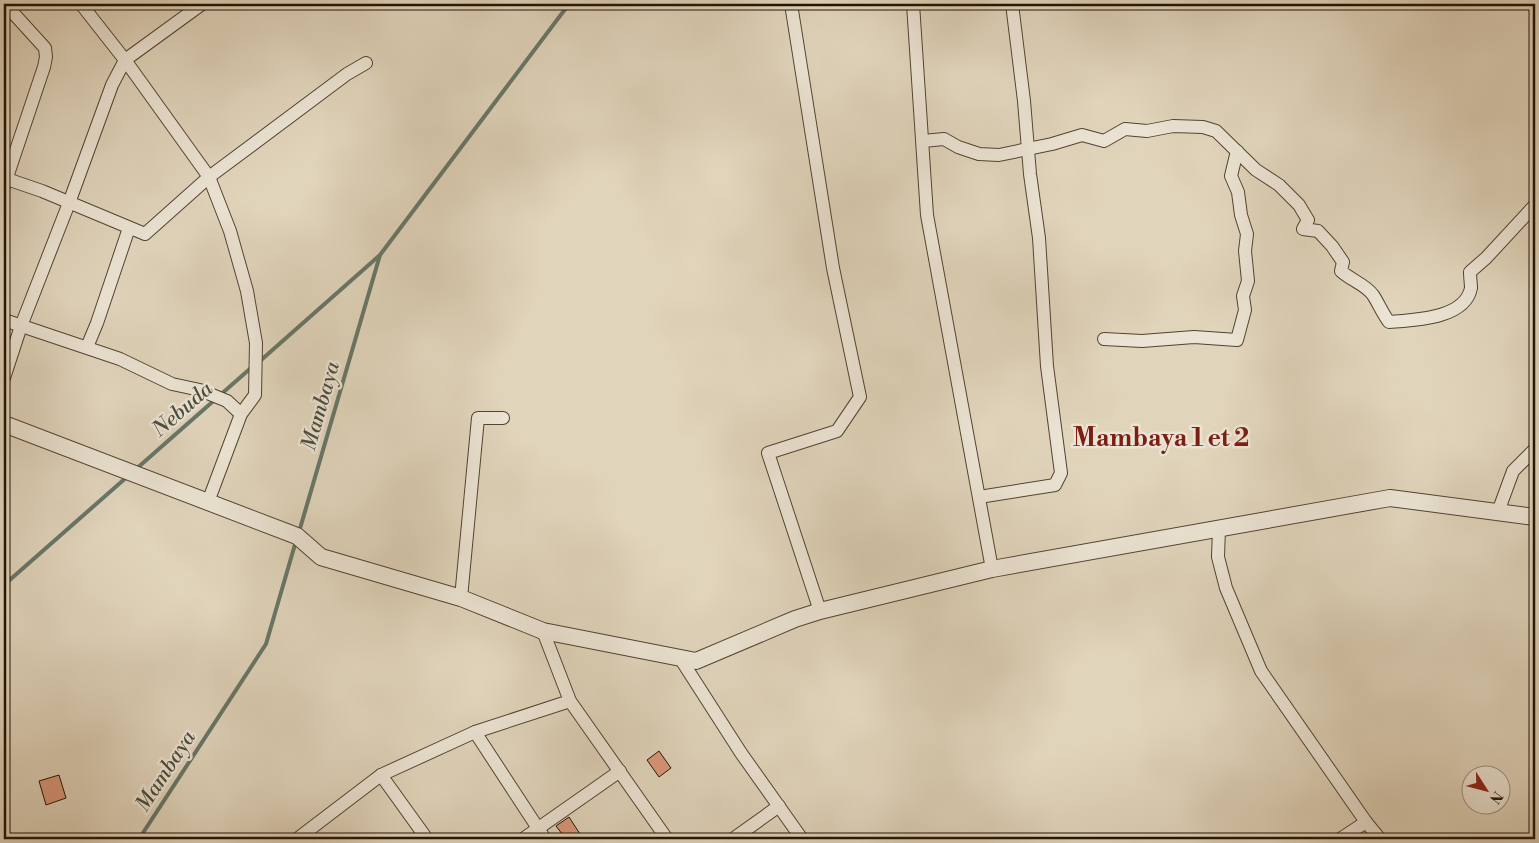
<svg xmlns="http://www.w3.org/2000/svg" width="1539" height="843" viewBox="0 0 1539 843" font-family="'Libre Bodoni',serif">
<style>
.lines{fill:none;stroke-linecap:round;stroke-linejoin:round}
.stream{stroke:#677768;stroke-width:4}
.building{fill:#da987a;stroke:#221304}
.minor-casing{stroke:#524332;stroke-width:14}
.tertiary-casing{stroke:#524332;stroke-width:18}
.minor{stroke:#ebe3d3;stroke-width:12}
.tertiary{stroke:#ebe3d3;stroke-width:16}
.labels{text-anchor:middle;stroke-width:5;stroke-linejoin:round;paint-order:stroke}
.water-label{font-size:21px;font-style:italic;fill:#4a4d3e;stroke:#ebe3d3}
.district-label{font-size:25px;font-weight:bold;fill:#7a1f14;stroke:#ebe3d3}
</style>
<rect width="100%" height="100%" fill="#e0d4bb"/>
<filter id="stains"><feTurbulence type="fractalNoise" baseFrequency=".004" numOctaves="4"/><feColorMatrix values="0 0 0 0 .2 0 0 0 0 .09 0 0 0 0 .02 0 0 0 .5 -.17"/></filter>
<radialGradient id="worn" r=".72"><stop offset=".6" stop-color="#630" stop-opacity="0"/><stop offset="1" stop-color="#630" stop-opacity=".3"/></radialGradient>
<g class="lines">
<g class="stream">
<polyline points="260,361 380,255"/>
<polyline points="135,470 252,367"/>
<polyline points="299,532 380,255 569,4"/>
<polyline points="4,585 128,476"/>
<polyline points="139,839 266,644 296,541"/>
</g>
</g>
<g class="building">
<polygon points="659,751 671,768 659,777 647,760"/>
<polygon points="59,775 66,798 46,805 39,781"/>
<polygon points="569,817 580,834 573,839 566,839 556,826"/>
</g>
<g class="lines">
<g class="minor-casing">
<g id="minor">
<polyline points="81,4 125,60 209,177 230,231 247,291 256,343 255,395 241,414 208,502"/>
<polyline points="791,4 833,268 860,397 837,431 768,453 820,611"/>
<polyline points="913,4 927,215 992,569"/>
<path d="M923 141 944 139 958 147 979 154 999 155 1052 144 1082 135 1104 141 1125 129 1147 131 1173 126 1203 127 1216 131 1256 170 1279 185 1299 205 1308 220 1303 229 1318 231 1332 246 1343 262 1341 271C1352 281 1365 284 1373 295 1379 304 1382 313 1389 322 1414 320 1465 319 1471 288 1471 284 1470 277 1470 272L1486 258 1535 205"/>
<polyline points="4,178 42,191 145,234 209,177 347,74 366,63"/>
<polyline points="4,186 44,67 46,57 45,48 5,4"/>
<polyline points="4,320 120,359 172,384 200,390 227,401 241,414"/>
<polyline points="1104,339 1142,341 1194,337 1237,340 1245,310 1243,296 1248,281 1245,251 1247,234 1241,215 1238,192 1231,176 1237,151"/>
<polyline points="87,347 97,323 129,228"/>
<polyline points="4,378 21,326 69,203 112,85 125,60 202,4"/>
<polyline points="979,497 1055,485 1061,473 1047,366 1039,238 1030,174 1024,101 1012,4"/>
<polyline points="1498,512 1513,471 1535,449"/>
<polyline points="1219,528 1218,557 1226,588 1261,671 1366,822"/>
<polyline points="461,598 478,418 503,418"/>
<polyline points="543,631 570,701 667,839"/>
<polyline points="680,658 741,753 802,839"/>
<polyline points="475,732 545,839"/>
<polyline points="381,775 427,839"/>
<polyline points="297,839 381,775 475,732 570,701"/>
<polyline points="523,839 620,771"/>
<polyline points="733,839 779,806"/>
<polyline points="1340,839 1366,822 1380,839"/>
</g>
</g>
<g class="tertiary-casing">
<polyline id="tertiary" points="4,424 297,536 321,557 461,598 543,631 696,661 795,619 820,611 992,569 1390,498 1535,517"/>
</g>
<use href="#minor" class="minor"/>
<use href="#tertiary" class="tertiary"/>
</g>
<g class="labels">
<g class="water-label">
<text transform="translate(320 406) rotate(-74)" y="7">Mambaya</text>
<text transform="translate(182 409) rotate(-41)" y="7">Nebuda</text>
<text transform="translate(165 771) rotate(-57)" y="7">Mambaya</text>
</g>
<g class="district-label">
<text x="1161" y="446">Mambaya 1 et 2</text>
</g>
</g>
<rect width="1539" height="843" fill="none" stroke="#e0d4bb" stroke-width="20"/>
<rect x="5" y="5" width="1529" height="833" fill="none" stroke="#221304" stroke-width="2.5"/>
<rect x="10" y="10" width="1519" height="823" fill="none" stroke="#221304"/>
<g transform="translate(1486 790) rotate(126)"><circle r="24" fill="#ebe3d3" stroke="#9b9080"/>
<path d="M0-4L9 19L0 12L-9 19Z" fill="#8f2418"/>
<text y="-8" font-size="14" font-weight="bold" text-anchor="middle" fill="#221304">N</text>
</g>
<rect width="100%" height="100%" filter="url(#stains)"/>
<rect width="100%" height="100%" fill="url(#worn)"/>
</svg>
